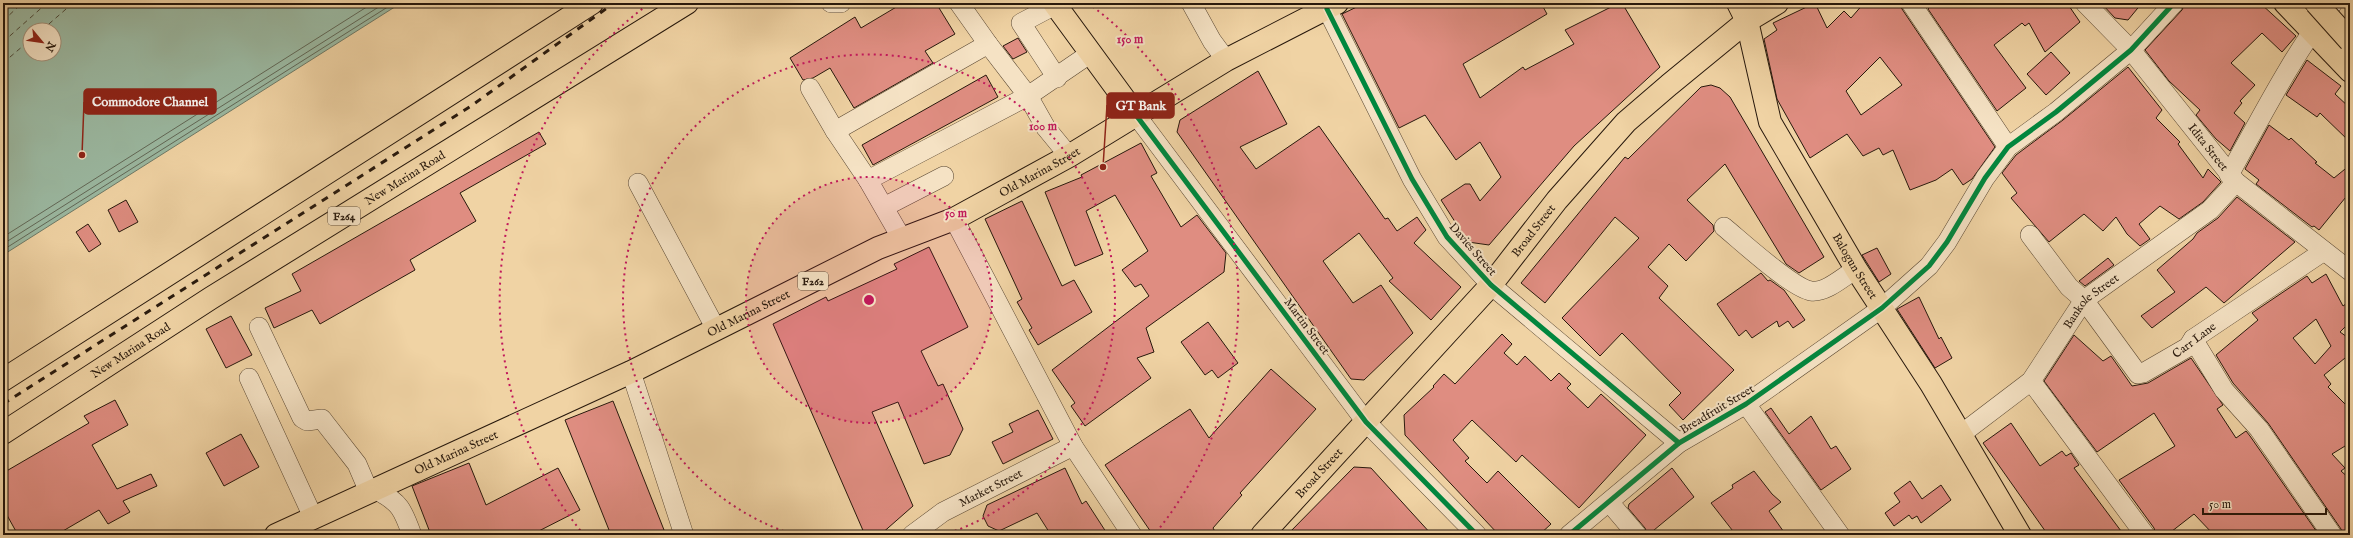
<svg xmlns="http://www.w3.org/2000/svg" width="2353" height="538" viewBox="0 0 2353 538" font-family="'IM FELL English',serif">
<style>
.water{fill:#9bb9a2;stroke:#6d7966;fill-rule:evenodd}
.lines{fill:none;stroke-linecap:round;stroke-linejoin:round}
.shore{stroke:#616857;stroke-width:1}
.ferry{stroke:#4a4839;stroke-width:1;stroke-dasharray:5 4;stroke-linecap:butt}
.building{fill:#df8d81;stroke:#27180c;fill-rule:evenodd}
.minor-casing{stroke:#594732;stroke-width:20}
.major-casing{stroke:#27180c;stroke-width:24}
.highway-casing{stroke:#27180c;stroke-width:24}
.minor{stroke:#f5e2c4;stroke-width:19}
.major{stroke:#f0d3a4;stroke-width:22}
.highway{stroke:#f0d3a4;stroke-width:22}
.rail{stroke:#27180c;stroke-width:3;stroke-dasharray:7 7;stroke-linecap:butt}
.highway-bridge-casing{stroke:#27180c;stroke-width:24;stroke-linecap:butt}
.highway-bridge{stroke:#f0d3a4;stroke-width:22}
.cycleway-casing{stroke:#f5e2c4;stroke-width:8}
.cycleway{stroke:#00873e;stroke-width:5}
.ring{fill:none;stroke:#c2185b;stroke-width:2;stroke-dasharray:2 4}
.labels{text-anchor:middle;stroke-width:4;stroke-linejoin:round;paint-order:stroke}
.shield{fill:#f5e2c4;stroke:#655543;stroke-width:1}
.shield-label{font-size:11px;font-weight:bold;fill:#27180c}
.street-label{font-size:12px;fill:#27180c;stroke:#f5e2c4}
.centre{fill:#c2185b;stroke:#f5e2c4;stroke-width:2}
.ring-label{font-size:12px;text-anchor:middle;font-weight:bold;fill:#c2185b;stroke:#f5e2c4;stroke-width:4;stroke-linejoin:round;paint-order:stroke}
.leader{fill:none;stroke:#8f2418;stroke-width:1.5}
.callout-dot{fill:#8f2418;stroke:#f5e2c4;stroke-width:1.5}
.callout{fill:#8f2418;stroke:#8f2418;stroke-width:1.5}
.callout-label{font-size:13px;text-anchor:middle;font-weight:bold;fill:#fff}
</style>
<rect width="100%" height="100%" fill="#f0d3a4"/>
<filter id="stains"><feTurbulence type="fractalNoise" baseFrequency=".005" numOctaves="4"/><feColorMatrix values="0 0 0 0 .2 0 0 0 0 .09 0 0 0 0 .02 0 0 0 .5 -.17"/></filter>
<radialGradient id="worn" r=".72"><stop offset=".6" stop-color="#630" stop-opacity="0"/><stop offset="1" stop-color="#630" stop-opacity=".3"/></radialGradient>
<path class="water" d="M3 3H401L3 255ZM30 30H54V54H30Z"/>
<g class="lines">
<g class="shore">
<polyline points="3,237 373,3"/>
<polyline points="3,244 385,3"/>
<polyline points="3,250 394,3"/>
</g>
<g class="ferry">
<polyline points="3,21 22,3"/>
<polyline points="42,30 73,3"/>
<polyline points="3,42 47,3"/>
<polyline points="3,63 30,40"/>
</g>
</g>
<g class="building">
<polygon points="903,3 936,3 955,34 925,51 933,63 854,108 830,68 813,78 803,80 790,58 855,17 861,28"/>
<polygon points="1365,3 1541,3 1547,14 1463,64 1480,98 1523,67 1525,70 1574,44 1565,30 1619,3 1622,3 1660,67 1574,146 1489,245 1468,242 1441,200 1465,184 1470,184 1480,201 1501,177 1480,142 1456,160 1425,115 1399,128 1342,14"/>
<path d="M1815 3 1827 28 1844 11 1851 18 1864 3H1900L1902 9 1995 147 1972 179 1963 185 1952 169 1936 180 1910 190 1893 150 1883 155 1879 148 1863 156 1847 134 1810 158 1777 99 1764 39 1777 30 1773 23ZM1880 57 1902 85 1861 115 1846 91Z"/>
<polygon points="1933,3 2067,3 2080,22 2045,52 2029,23 2025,26 2022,23 1994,45 2026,88 1997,111 1928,9"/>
<polygon points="2101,3 2142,3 2128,20 2115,18"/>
<polygon points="2185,3 2260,3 2296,36 2282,52 2262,33 2231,63 2255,85 2240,101 2242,103 2234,113 2245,123 2230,151 2216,139 2196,115 2200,110 2169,81 2145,50 2182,10"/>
<polygon points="1018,38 1027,52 1013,59 1003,46"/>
<polygon points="2051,52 2070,73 2046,95 2027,74"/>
<polygon points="2307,60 2341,86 2335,94 2350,108 2350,142 2320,113 2317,117 2286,95"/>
<polygon points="2128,67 2162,110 2156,118 2180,142 2178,144 2203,178 2208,169 2221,182 2203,202 2179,219 2160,206 2139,224 2150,239 2140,246 2127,234 2116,217 2103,231 2084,214 2049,242 2011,198 2017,193 2002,173 2016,155 2063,120"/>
<polygon points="1258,71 1287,124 1240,147 1256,169 1319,126 1385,219 1388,218 1397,231 1417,217 1426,230 1414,243 1461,287 1431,320 1389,281 1393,278 1359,233 1323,261 1353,303 1381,285 1413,333 1364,380 1351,379 1177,132 1180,120"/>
<polygon points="986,75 998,97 873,165 862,145"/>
<polygon points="1711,85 1720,88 1730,97 1824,257 1799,273 1786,264 1725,164 1687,200 1713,225 1714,231 1686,261 1669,244 1648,267 1668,286 1659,298 1734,370 1683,420 1669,405 1681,393 1622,333 1600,356 1562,318 1639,238 1615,217 1545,303 1521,283 1625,157 1628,159 1701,87"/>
<polygon points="2269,125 2289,140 2291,138 2317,162 2315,163 2334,178 2350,165 2350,192 2319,230 2314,226 2312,227 2256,184 2259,180 2245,169"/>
<polygon points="539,132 546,144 460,193 476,221 410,260 415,270 320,324 312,310 274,328 265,308 301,291 292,274"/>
<polygon points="1141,143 1157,173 1151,176 1181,227 1197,215 1226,253 1224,272 1146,328 1154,352 1137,358 1151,378 1085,426 1071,406 1075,403 1052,370 1149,296 1141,284 1135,287 1122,270 1148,251 1115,195 1086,211 1103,254 1075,266 1045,192 1082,177 1081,175"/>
<polygon points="2237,197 2295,242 2224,303 2206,287 2152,328 2141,316 2175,292 2157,270 2193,239 2197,233 2218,218"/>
<polygon points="126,200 138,222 119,232 108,210"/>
<polygon points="1022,201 1062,286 1074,280 1092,312 1038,345 1029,330 1032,328 1017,302 1022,299 985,219"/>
<polygon points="88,224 101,244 89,252 76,232"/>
<polygon points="929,247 968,327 921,351 938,386 943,384 963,429 950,455 924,464 898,402 872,412 913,506 880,535 865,535 773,324 826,297 828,301 897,269 894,264"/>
<polygon points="1877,248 1891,274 1879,282 1862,255"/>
<polygon points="2108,258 2114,265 2085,286 2079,281"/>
<polygon points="1761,273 1768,281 1770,280 1784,290 1805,320 1793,328 1788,321 1779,327 1777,321 1752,338 1746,330 1739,336 1717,304"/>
<path d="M2326 274 2343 306 2350 301V322L2340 332 2350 339V354L2324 375 2331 384 2328 387 2350 409V443L2332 454 2345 468 2341 471 2350 479V535H2343L2341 529 2268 423 2233 383 2216 355 2258 320 2252 313 2307 276 2312 283ZM2316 319 2331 346 2315 364 2293 338Z"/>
<polygon points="1919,297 1939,339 1941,337 1952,358 1935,368 1897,309"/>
<polygon points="231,316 252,355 226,368 206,329"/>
<polygon points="1208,322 1238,363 1218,378 1212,370 1205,375 1181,342"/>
<polygon points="1502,334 1512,344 1504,353 1517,365 1525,356 1551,381 1559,373 1571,384 1567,388 1588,408 1601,394 1646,435 1579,508 1522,455 1516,462 1472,420 1453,440 1469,458 1465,461 1487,483 1498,471 1551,524 1539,535 1499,535 1405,435 1404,415 1434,387 1433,386 1444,374 1455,384"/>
<polygon points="2074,335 2103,361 2111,356 2132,386 2148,383 2191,358 2223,405 2217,409 2236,438 2246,431 2250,436 2319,535 2214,535 2194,514 2167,535 2156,535 2154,528 2119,480 2175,446 2154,413 2097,452 2044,381"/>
<polygon points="1271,369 1316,409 1240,493 1242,495 1213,528 1217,535 1153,535 1105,465 1190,409 1209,438"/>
<polygon points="115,400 128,425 92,445 117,489 151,474 157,486 123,501 130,512 108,524 99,510 56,535 18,535 3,508 3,473 89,423 84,416"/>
<polygon points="613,401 666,535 611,535 565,420"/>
<polygon points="1771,408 1789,434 1811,416 1831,449 1836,446 1851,469 1821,490 1765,412"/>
<polygon points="1038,410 1053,439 1003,464 992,442 1013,432 1009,424"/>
<polygon points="2011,423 2040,466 2062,451 2066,456 2071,453 2079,465 2074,468 2124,535 2048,535 1983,443"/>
<polygon points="241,434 259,467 224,486 206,453"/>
<polygon points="469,463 486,505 558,468 580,510 531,535 431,535 412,486"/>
<polygon points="1354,467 1371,468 1432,535 1287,535"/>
<polygon points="1065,468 1082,504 1086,501 1108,535 1051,535 1037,513 999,531 988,526 983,516 987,505"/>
<polygon points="1672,468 1694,497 1648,535 1645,528 1628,508 1629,504"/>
<polygon points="1754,471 1772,494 1781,502 1769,511 1786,535 1736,535 1711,503 1733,488 1732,485"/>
<polygon points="1910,481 1922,499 1941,485 1951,500 1921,523 1917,516 1912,519 1909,515 1894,526 1885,513 1900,502 1894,493"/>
</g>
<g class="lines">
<g class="minor-casing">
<g id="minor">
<polyline points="831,3 841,3"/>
<polyline points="959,3 988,44 1028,96 1091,53"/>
<polyline points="1191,3 1212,41 1226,60"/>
<polyline points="1911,3 2008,147"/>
<path id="s1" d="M2085 3 2131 50 2236 182 2350 271"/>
<polyline points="1055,5 1021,23 1057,78"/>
<polyline points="1327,9 1412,179 1447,237 1491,285 1679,443"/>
<polyline points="810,88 835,131"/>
<polyline points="1136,115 1366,422 1477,535"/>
<path d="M2229 175C2262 116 2292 56 2333 3"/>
<polyline points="868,180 835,131 988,44"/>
<polyline points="638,183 716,329"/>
<polyline points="884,207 944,176"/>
<polyline points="954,219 1073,446 1132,535"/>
<path d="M1724 227C1741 241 1792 288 1811 291 1826 293 1843 277 1856 269"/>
<polyline points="2030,235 2069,287 2084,300 2138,374 2143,373 2188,347 2193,339 2324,251"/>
<polyline points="902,239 868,180 1028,96 1046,128 1069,156"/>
<polyline points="259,327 302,418 307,421 322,419 325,423 357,464 369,492"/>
<polyline points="2193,339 2224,390 2259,429 2332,535"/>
<polyline points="631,372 684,535"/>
<polyline points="249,378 313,517"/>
<polyline points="2031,381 2145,535"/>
<polyline points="1746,404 1840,535"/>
<path id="s2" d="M1960 435 2031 381 2084 300 2210 210 2236 182"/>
<path d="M376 490C400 502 403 510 412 535"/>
<polyline points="1609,502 1637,535"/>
<path id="s3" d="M912 535 943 512 1073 446"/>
<polyline points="1569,535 1679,443 1746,404 1882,308 1929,266 1947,242 1985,178 2008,147 2056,112 2131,50 2174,3"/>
</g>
</g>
<g class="major-casing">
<g id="major">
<path id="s4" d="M1738 3 1747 21 1770 122 1856 269 1931 384 2020 535"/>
<polyline points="2285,3 2350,71"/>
<path id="s5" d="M276 535 631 372 878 248 954 219 1069 156 1226 60 1337 3"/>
<path id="s6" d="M1262 535 1491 285 1557 200 1626 122 1669 85 1747 21 1777 3"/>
</g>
</g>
<g class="highway-casing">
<g id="highway">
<polyline points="1054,3 1136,115"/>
<polyline points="3,380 592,3"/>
<path id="s7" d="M3 433 211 298 687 3"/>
</g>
</g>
<use href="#minor" class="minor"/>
<use href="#major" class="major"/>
<use href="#highway" class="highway"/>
<polyline class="rail" points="3,404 471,106 614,3"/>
<g class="highway-bridge-casing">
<polyline id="highway-bridge" points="2316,3 2350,41"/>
</g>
<use href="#highway-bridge" class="highway-bridge"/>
<g class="cycleway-casing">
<g id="cycleway">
<polyline points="1327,9 1412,179 1447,237 1491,285 1679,443"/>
<polyline points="1136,115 1366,422 1477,535"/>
<polyline points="1569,535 1679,443 1746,404 1882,308 1929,266 1947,242 1985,178 2008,147 2056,112 2131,50 2174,3"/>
</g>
</g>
<use href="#cycleway" class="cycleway"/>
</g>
<circle cx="869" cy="300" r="123" fill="#c2185b" fill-opacity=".12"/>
<g class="ring">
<circle cx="869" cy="300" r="123"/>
<path d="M795 535A246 246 0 1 1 943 535"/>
<path d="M584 535A369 369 0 0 1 650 3M1088 3A369 369 0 0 1 1154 535"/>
</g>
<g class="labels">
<g class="shield">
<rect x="328" y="207" width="32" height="18" rx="3"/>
<rect x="798" y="272" width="30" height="18" rx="3"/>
</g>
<g class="shield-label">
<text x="344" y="220">F264</text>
<text x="813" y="285">F262</text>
</g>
<g class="street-label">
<text dy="4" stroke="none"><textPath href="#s1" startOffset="190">Idita Street</textPath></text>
<text dy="4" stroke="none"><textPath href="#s5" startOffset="846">Old Marina Street</textPath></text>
<text dy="4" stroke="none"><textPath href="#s7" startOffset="476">New Marina Road</textPath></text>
<text dy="4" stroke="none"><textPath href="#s6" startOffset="408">Broad Street</textPath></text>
<text transform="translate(1473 249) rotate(49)" y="4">Davies Street</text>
<text dy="4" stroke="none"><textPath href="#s4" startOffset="291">Balogun Street</textPath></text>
<text dy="4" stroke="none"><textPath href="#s2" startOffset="190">Bankole Street</textPath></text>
<text dy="4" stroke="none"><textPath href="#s5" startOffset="522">Old Marina Street</textPath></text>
<text transform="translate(1307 326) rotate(53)" y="4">Martin Street</text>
<text transform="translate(2194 340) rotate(-37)" y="4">Carr Lane</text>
<text dy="4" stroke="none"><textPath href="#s7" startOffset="152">New Marina Road</textPath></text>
<text transform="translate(1717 409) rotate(-31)" y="4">Breadfruit Street</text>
<text dy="4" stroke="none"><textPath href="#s5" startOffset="198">Old Marina Street</textPath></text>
<text dy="4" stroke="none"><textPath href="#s6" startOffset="84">Broad Street</textPath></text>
<text dy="4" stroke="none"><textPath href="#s3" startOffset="92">Market Street</textPath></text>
</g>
</g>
<circle cx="869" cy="300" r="6" class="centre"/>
<g class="ring-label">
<text x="1130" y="43">150 m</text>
<text x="1043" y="130">100 m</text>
<text x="956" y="217">50 m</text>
</g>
<path class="leader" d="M82 155L84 102M1103 167L1107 105"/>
<g class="callout-dot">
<circle cx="82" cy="155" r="4"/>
<circle cx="1103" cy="167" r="4"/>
</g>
<g class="callout">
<rect x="84" y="89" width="132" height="25" rx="4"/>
<rect x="1107" y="93" width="67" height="25" rx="4"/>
</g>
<g class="callout-label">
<text x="150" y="106">Commodore Channel</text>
<text x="1141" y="110">GT Bank</text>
</g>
<rect width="2353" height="538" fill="none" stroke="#f0d3a4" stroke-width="16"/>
<rect x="4" y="4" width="2345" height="530" fill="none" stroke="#27180c" stroke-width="2"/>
<rect x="8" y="8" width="2337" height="522" fill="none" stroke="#27180c"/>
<g transform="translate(42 42) rotate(119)"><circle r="19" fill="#f5e2c4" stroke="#a3917a"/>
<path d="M0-3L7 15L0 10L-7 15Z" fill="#8f2418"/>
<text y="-6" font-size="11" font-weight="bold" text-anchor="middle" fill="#27180c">N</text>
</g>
<path d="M2203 508v6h123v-6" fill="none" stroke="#27180c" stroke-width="2"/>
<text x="2209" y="508" font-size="12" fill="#27180c" stroke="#f5e2c4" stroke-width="3" paint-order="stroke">50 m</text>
<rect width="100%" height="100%" filter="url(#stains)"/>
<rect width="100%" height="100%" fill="url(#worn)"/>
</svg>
